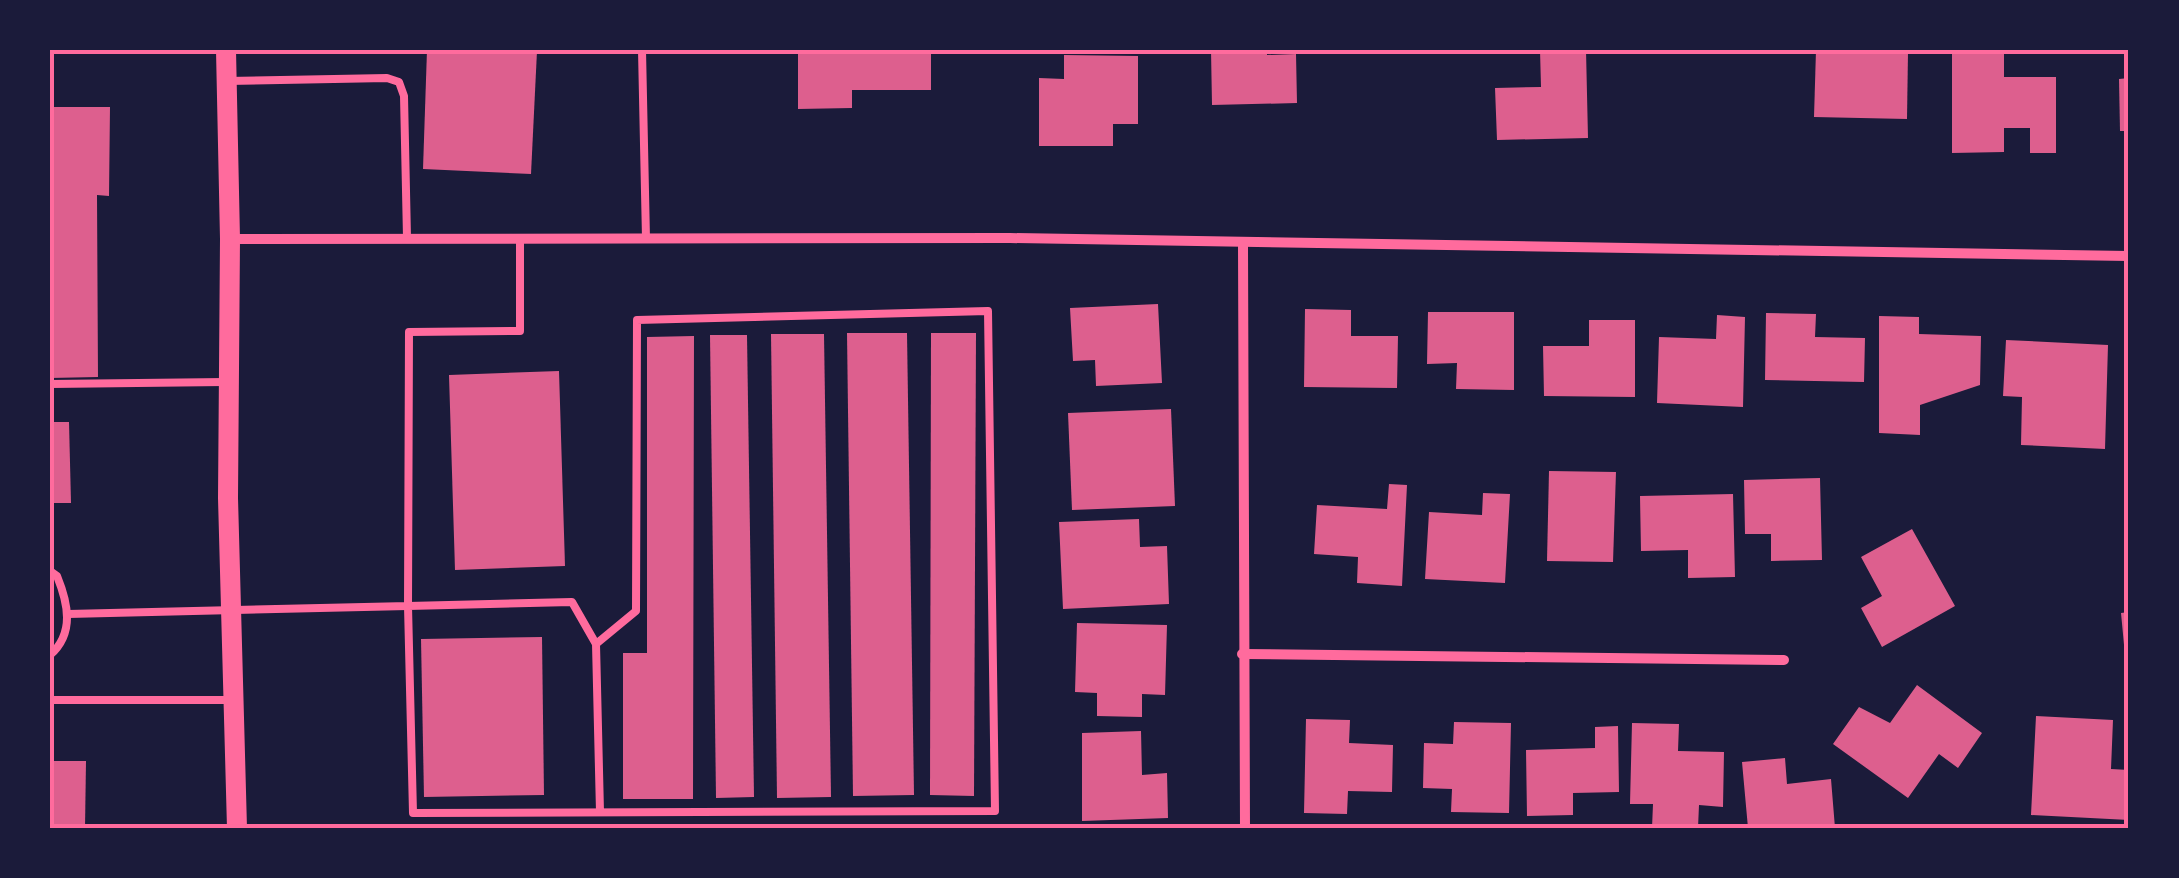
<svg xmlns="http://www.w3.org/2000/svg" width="2179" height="878" viewBox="0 0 2179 878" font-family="Jost,sans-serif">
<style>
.building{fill:#dd5f8e}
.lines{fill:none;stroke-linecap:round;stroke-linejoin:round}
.service{stroke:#ff6b9d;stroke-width:8}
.minor{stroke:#ff6b9d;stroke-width:10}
.secondary{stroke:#ff6b9d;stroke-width:20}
.neatline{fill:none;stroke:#ff6b9d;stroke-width:4}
</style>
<rect width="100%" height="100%" fill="#1b1b3a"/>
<g class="building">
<polygon points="427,50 537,51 531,174 423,169"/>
<polygon points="798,50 931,50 931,90 852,90 852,108 798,109"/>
<polygon points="1211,50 1267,50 1267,55 1296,54 1297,103 1212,105"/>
<polygon points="1540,50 1586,50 1588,138 1497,140 1495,88 1541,87"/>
<polygon points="1816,50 1908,52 1907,119 1814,117"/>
<polygon points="1952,52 2004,52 2004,77 2056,77 2056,153 2030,153 2030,128 2004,128 2004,152 1952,153"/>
<polygon points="1064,55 1138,56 1138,124 1113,124 1113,146 1039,146 1039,78 1064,79"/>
<polygon points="2129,78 2129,131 2120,131 2119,79"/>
<polygon points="50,107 110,107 109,196 97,195 98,377 50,378"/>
<polygon points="1158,304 1162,383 1096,386 1095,360 1073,361 1070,308"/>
<polygon points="1305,309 1351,310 1351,336 1398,336 1397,388 1304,387"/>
<polygon points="1428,312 1514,312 1514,390 1456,389 1457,363 1427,364"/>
<polygon points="1766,313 1816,314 1815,337 1865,338 1864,382 1765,380"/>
<polygon points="1717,315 1745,317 1743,407 1657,403 1659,337 1716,339"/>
<polygon points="1879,316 1919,317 1919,334 1981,336 1980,385 1920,405 1920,435 1879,433"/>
<polygon points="1589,320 1635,320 1635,397 1544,396 1543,346 1589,346"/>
<polygon points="847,333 907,333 914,795 853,796"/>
<polygon points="931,333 976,333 974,796 930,795"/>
<polygon points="771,334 824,334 831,797 777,798"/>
<polygon points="710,335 747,335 754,797 716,798"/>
<polygon points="694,336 693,799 623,799 623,653 647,653 647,337"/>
<polygon points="2006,340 2108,345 2105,449 2021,445 2022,397 2003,396"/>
<polygon points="559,371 565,566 455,570 449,375"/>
<polygon points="1171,409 1175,506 1072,510 1068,413"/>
<polygon points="50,422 69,422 71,503 50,503"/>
<polygon points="1549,471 1616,472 1613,562 1547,561"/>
<polygon points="1820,478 1822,560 1771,561 1771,534 1745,534 1744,480"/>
<polygon points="1389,484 1407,485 1402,586 1357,583 1358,557 1314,554 1317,505 1387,509"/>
<polygon points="1483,493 1510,494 1505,583 1425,579 1429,512 1482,515"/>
<polygon points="1733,494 1735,577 1688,578 1688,550 1641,551 1640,496"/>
<polygon points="1139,519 1140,547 1167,546 1169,604 1063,609 1059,522"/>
<polygon points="1912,529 1955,606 1882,647 1861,608 1882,596 1861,557"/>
<polygon points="2129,612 2129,666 2126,666 2121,613"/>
<polygon points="1077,623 1167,625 1165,695 1142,694 1142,717 1097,716 1097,693 1075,692"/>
<polygon points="542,637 544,795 424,797 421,639"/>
<polygon points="1917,685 1982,733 1958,768 1939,754 1908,798 1833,744 1859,707 1890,723"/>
<polygon points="2036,716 2113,720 2111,769 2129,770 2129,820 2031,815"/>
<polygon points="1306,719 1350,720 1349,743 1393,745 1392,792 1348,791 1347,814 1304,813"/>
<polygon points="1454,722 1511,723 1509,813 1451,812 1452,789 1423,788 1424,743 1453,744"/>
<polygon points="1632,723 1679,724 1678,751 1724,752 1723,807 1699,805 1698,828 1652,828 1653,804 1630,804"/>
<polygon points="1618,726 1619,792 1573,793 1573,815 1527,816 1526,750 1595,748 1595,727"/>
<polygon points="1141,731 1142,775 1167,773 1168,818 1082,821 1082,733"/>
<polygon points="1785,758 1787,784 1831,779 1835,828 1748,828 1742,762"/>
<polygon points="50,761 86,761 85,828 50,828"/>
</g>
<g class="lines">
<g class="service">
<polyline points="642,50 646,239"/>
<polyline points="227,81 387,78 399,82 404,96 407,238"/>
<polyline points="50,384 225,382"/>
<path d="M50 571 57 576C68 603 75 633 50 655"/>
<polyline points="68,614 408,606 409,332 520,331 520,239"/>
<polyline points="596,644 636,611 637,320 988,311 995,811 413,813 408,606 572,602 596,644 600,812"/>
<polyline points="50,700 229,700"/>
</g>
<g class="minor">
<polyline points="230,239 1010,238 2129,256"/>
<polyline points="1243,244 1245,828"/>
<polyline points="1242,654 1784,660"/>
</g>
<polyline class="secondary" points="226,50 230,239 228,498 237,828"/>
</g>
<rect width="2179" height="878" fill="none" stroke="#1b1b3a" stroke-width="105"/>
<rect x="52" y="52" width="2074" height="774" class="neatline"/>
</svg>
